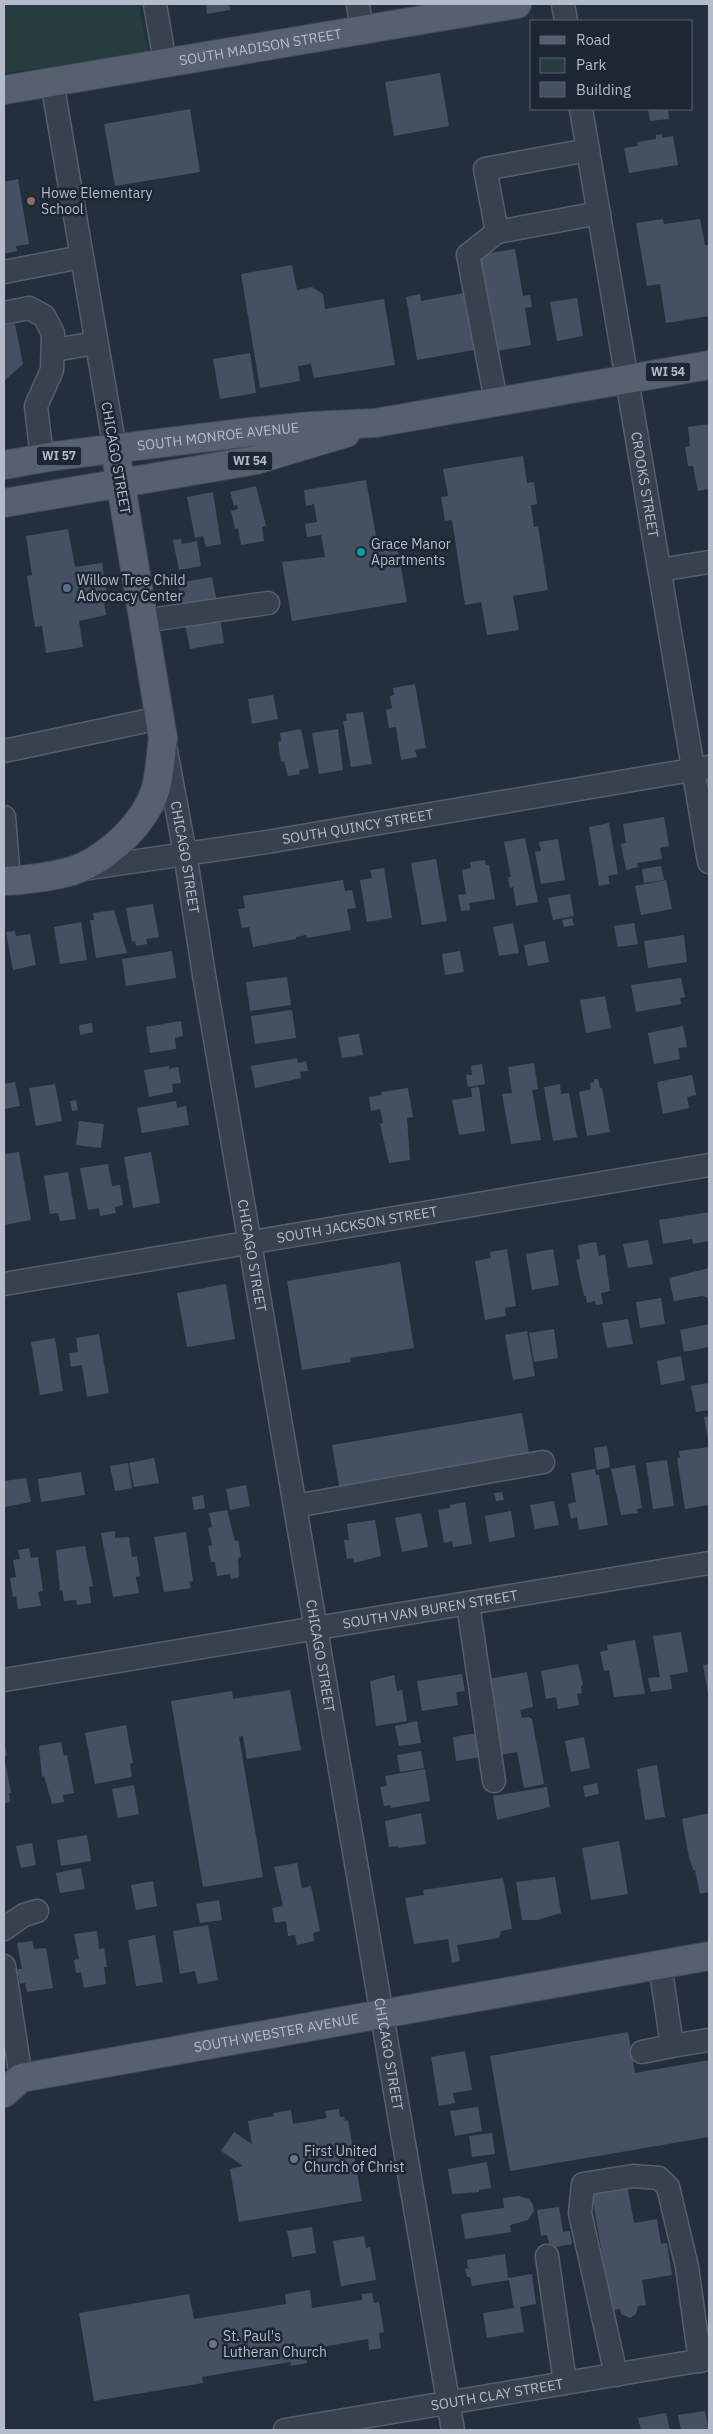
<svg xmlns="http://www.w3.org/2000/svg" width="713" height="2434" viewBox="0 0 713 2434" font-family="'IBM Plex Sans',sans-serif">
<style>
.green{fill:#263c3f}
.building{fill:#455162}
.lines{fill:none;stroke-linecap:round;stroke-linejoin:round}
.minor-casing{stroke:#565f6c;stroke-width:25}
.major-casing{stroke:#414a57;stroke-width:30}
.minor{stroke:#38414e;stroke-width:22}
.major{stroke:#56606e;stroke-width:28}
.education-dot{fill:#8d6e63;stroke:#1d2633;stroke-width:2}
.culture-dot{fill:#0f9aa8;stroke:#1d2633;stroke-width:2}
.service-dot{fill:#5c6f8a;stroke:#1d2633;stroke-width:2}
.worship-dot{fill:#6b7280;stroke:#1d2633;stroke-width:2}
.labels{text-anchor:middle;stroke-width:5;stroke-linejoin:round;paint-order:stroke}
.shield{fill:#1d2633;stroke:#878f9c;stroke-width:1}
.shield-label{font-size:12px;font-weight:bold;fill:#b4bcc9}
.street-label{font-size:14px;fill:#b4bcc9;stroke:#1d2633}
.poi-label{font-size:14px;fill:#b4bcc9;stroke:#1d2633;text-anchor:start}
</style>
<rect width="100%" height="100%" fill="#242f3e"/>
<polygon class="green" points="4,4 139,4 148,53 4,73"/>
<g class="building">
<polygon points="206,4 229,4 230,10 207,14"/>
<polygon points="440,73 449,126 394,136 385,82"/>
<polygon points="190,109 200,172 115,186 104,124"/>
<polygon points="648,109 668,109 669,119 650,121"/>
<polygon points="662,134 662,138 673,136 678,165 629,173 624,148 638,146 637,142 656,139 656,135"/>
<polygon points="18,179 29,244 16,246 17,251 4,254 4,182"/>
<polygon points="663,219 664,224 700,219 705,245 709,245 709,316 666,323 660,284 647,286 636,223"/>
<polygon points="515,249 523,296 530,295 532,307 525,308 531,345 492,352 477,255"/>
<polygon points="292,265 297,290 312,287 323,294 325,309 384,299 395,365 314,378 311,364 298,366 300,381 260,388 241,274"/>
<polygon points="464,293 474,350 417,360 406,297 420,294 421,301"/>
<polygon points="577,298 583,336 557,341 550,302"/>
<polygon points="15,324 23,364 4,381 4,326"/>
<polygon points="250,353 256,393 220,399 213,359"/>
<polygon points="709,424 709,489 698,491 693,466 688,466 685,447 690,446 688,427"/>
<polygon points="523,456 527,483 534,482 537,504 531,505 534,527 538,526 548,590 513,596 519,630 487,635 481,602 465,605 452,520 445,521 441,497 448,496 443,469"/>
<polygon points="366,480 378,547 397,544 407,602 292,621 282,562 325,557 321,535 307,537 305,524 317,522 314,504 306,506 304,490"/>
<polygon points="256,486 266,526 262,527 264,541 241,545 238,528 235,529 231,511 238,509 237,505 234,506 230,492"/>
<polygon points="213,492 221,544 206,547 203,536 195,538 187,497"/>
<polygon points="68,529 75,567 102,563 108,600 104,601 106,615 79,621 83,647 46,653 42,626 35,627 27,576 32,575 26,536"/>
<polygon points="181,539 182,544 197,541 201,566 179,570 173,540"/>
<polygon points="212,577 217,602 182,608 178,583"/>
<polygon points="220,618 224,643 190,649 185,624"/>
<polygon points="415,684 426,748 415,750 417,757 401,760 396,727 389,728 386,710 392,708 390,696 394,695 393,688"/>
<polygon points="273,695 278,719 252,724 248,699"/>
<polygon points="363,712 372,764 351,767 343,721 347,721 346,714"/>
<polygon points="301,729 309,768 299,770 300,774 288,776 284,761 281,762 278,742 281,741 280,733"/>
<polygon points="338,729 343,770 319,774 312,733"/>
<polygon points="664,817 669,846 660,848 662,859 637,863 638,867 626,870 621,844 626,843 623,824"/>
<polygon points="609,823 618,874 608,876 610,884 599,886 589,827"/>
<polygon points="525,838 538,902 516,906 513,887 510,888 508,877 511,877 504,842"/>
<polygon points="558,839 565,880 541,884 535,852 541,851 539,842"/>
<polygon points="436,859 447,921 422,925 411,863"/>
<polygon points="485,860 486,865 489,865 495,899 469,903 470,910 461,911 458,895 466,894 462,870 471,868 470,862"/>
<polygon points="661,866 664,880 644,883 642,869"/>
<polygon points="384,868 392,918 367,922 360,880 372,878 370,870"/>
<polygon points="343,880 345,891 352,890 356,908 347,909 351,930 307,938 306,935 296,937 296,939 253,947 249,927 242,928 238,909 245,908 243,896"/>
<polygon points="666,880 672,909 641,915 635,886"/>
<polygon points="570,894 574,916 553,920 548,898"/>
<polygon points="153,904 159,937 146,939 147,944 136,946 135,941 132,942 126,908"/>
<polygon points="114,910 127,953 96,958 90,920 94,920 93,913"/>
<polygon points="572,918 574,925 564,927 562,920"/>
<polygon points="81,922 87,960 60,964 54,927"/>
<polygon points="513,923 519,953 499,956 493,927"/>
<polygon points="634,923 638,944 618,947 614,926"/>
<polygon points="15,931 16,936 30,934 36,965 13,970 6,932"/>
<polygon points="684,935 687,962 648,968 644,941"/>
<polygon points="545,941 549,962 528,966 524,945"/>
<polygon points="172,951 176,978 126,986 122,959"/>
<polygon points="460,951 464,972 445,975 442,954"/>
<polygon points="287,977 291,1005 250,1011 246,982"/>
<polygon points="681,978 685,997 680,998 681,1004 636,1012 631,985"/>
<polygon points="605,996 611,1028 586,1033 580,1000"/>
<polygon points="292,1010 296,1038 255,1044 251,1016"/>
<polygon points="181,1021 183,1036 175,1038 176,1049 150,1053 146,1027"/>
<polygon points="92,1023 93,1032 80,1035 79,1025"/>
<polygon points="683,1026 687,1047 678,1048 680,1059 654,1064 648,1033"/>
<polygon points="359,1034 363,1055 342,1058 338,1037"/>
<polygon points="297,1058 298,1063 306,1061 308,1071 300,1072 301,1078 255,1088 251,1066"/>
<polygon points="534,1063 538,1089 532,1090 541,1140 511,1144 502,1094 512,1093 508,1067"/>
<polygon points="482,1064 485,1084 468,1087 466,1075 472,1075 471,1066"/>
<polygon points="169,1066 169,1069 178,1067 181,1083 172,1084 173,1092 149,1097 144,1070"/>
<polygon points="692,1075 696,1095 687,1097 689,1108 663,1114 657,1082"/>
<polygon points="594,1079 598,1079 600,1088 602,1088 610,1132 587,1136 579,1092 591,1089 590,1083 594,1082"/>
<polygon points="15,1082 20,1106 4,1109 4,1084"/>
<polygon points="55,1084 62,1121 36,1126 29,1088"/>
<polygon points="560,1084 561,1094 569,1093 577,1137 553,1141 544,1087"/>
<polygon points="479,1087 485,1131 459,1135 452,1100 472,1097 471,1088"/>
<polygon points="408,1088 413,1117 407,1118 410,1160 389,1163 380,1124 383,1123 380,1109 371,1111 369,1097 382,1095 381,1092"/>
<polygon points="76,1100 78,1110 72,1111 70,1101"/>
<polygon points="176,1101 177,1108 186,1106 189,1125 142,1133 137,1108"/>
<polygon points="79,1121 104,1124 101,1148 76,1145"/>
<polygon points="19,1152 31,1220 4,1225 4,1154"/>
<polygon points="151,1152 160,1203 133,1208 124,1157"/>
<polygon points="108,1164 112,1186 120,1185 123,1205 115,1207 116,1213 100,1216 99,1208 88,1210 80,1168"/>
<polygon points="68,1172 76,1219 60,1221 58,1213 50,1214 44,1176"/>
<polygon points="709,1212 709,1241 693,1244 692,1239 663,1244 659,1220"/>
<polygon points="648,1240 653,1264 628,1268 623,1244"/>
<polygon points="596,1242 599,1256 605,1254 610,1291 601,1293 603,1304 596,1305 595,1301 587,1303 586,1296 584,1296 576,1260 580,1259 578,1245"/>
<polygon points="507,1249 516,1306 505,1308 506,1316 485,1320 475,1261 491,1258 490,1252"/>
<polygon points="553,1249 559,1285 532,1290 526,1254"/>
<polygon points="400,1262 414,1348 350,1358 351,1362 302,1370 287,1281"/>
<polygon points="709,1268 709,1298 702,1296 674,1301 669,1278"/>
<polygon points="226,1284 235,1339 187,1347 177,1293"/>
<polygon points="661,1298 665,1324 640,1328 636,1302"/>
<polygon points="628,1319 633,1344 607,1348 602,1323"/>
<polygon points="709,1324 709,1347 684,1352 680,1330"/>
<polygon points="554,1329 558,1358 534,1362 529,1333"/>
<polygon points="527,1331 535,1376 513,1380 505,1335"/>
<polygon points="99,1334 109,1393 87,1397 82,1365 71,1367 69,1353 78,1352 76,1338"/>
<polygon points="55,1338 63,1391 40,1395 31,1342"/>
<polygon points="681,1356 685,1380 661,1385 657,1361"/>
<polygon points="709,1383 709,1410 696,1412 691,1386"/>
<polygon points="522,1413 530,1459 340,1491 332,1445"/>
<polygon points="709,1416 709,1440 708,1440 704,1417"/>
<polygon points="607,1446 610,1467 597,1470 594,1448"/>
<polygon points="709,1447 709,1505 685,1509 677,1458 680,1458 679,1451"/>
<polygon points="154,1458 159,1483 134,1487 129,1463"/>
<polygon points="667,1460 674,1506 653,1509 646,1463"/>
<polygon points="128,1463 132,1488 115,1491 110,1466"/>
<polygon points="635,1465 642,1508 637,1509 638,1513 621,1515 611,1469"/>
<polygon points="595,1469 596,1475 599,1475 608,1525 579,1530 577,1517 571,1519 568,1504 576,1502 571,1473"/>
<polygon points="81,1472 85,1495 41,1502 38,1479"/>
<polygon points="26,1478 31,1502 4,1507 4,1481"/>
<polygon points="246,1485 250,1506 230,1510 226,1489"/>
<polygon points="502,1492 504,1500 496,1501 494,1493"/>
<polygon points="203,1495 205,1508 194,1510 192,1497"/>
<polygon points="554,1501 559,1525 535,1529 530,1505"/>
<polygon points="465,1502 472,1544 453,1547 452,1541 444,1543 438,1510 450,1508 450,1505"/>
<polygon points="227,1510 235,1541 238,1540 241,1557 238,1558 239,1577 231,1579 230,1574 217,1576 215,1562 211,1562 208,1546 212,1545 208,1528 212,1527 209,1513"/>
<polygon points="511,1511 515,1537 489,1542 485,1516"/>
<polygon points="421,1513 428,1547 402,1552 395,1518"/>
<polygon points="375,1520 381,1556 354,1563 353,1558 347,1559 344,1540 349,1540 347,1524"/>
<polygon points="115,1531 115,1538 129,1537 132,1557 137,1556 140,1576 136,1577 139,1593 113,1597 101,1533"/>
<polygon points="186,1532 193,1581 189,1582 191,1588 164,1592 154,1537"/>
<polygon points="85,1546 93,1586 89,1587 91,1603 77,1605 76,1600 64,1601 62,1590 60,1591 56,1550"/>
<polygon points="29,1548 31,1558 38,1557 43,1591 38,1592 41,1606 18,1609 16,1596 13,1597 10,1578 16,1577 13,1560 20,1559 18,1550"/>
<polygon points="681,1632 688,1672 670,1675 672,1689 651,1692 648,1678 660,1677 653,1636"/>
<polygon points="635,1640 645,1694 614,1697 609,1670 604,1671 600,1652 608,1650 607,1645"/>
<polygon points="578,1664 583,1685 581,1686 582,1693 577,1694 579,1705 558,1709 556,1697 546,1699 541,1671"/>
<polygon points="709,1664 709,1693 708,1693 703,1665"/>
<polygon points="527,1672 533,1707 520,1710 522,1718 529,1717 532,1719 544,1784 524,1788 517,1752 500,1755 482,1680"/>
<polygon points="462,1674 465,1691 456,1692 458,1705 422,1711 417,1681"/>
<polygon points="394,1675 397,1691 402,1690 407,1721 376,1726 370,1681"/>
<polygon points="290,1690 301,1750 247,1759 243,1736 239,1737 263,1877 203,1887 171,1701 232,1691 233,1699"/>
<polygon points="417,1721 421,1743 399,1746 395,1726"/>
<polygon points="126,1725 133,1763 130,1764 132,1777 95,1784 85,1733"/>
<polygon points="478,1733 482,1757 456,1761 453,1737"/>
<polygon points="584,1737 590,1768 571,1772 565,1741"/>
<polygon points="4,1742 7,1755 4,1756"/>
<polygon points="61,1742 64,1756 67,1755 74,1793 63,1795 64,1802 52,1804 44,1776 42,1777 39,1746"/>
<polygon points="421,1751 424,1768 400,1772 397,1755"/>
<polygon points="4,1757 11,1793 9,1793 10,1802 4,1803"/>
<polygon points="657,1765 665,1817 645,1820 637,1769"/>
<polygon points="425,1769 430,1801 391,1808 390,1805 384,1806 380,1787 387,1786 385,1776"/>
<polygon points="597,1783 599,1794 585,1797 583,1786"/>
<polygon points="134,1785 139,1814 118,1818 112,1789"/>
<polygon points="547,1787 550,1807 497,1820 493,1796"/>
<polygon points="421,1813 426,1844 398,1848 398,1846 389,1847 385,1821"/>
<polygon points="709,1813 709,1892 700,1894 695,1870 693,1870 689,1857 682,1819"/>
<polygon points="87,1835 91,1861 61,1866 57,1840"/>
<polygon points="619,1841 628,1894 591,1900 582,1848"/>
<polygon points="32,1843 36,1865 21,1868 16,1846"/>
<polygon points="297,1863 302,1888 311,1886 320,1931 313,1933 314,1941 297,1945 295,1935 288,1936 286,1921 275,1923 272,1908 283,1906 274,1867"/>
<polygon points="81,1868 85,1889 60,1893 56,1873"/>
<polygon points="555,1877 561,1913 537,1920 522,1920 516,1882"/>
<polygon points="503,1878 512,1929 501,1931 499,1938 457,1945 460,1961 452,1963 448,1939 414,1944 405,1898 424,1895 423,1890"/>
<polygon points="153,1881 157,1906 136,1910 131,1885"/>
<polygon points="219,1900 222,1920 200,1923 196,1904"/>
<polygon points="208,1925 218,1980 198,1984 195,1971 180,1974 173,1931"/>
<polygon points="97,1931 99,1949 104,1948 107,1967 104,1967 106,1984 84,1988 81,1972 76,1973 74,1960 79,1959 74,1934"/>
<polygon points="155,1935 163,1982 136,1986 128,1940"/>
<polygon points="32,1941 34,1949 46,1948 53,1988 27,1992 25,1983 20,1984 17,1969 22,1969 17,1943"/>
<polygon points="628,2032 635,2073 709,2060 709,2137 510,2171 490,2056"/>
<polygon points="465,2051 472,2090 453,2093 455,2103 439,2106 431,2057"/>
<polygon points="478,2107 482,2131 455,2136 450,2111"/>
<polygon points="339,2109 340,2117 344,2117 345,2121 348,2120 362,2201 239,2222 230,2169 243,2166 221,2151 234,2132 252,2144 248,2121 274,2116 273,2113 291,2110 293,2124 327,2118 325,2111"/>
<polygon points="492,2133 495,2154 472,2157 469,2136"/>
<polygon points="487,2162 491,2188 479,2190 479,2192 452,2194 448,2169"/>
<polygon points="627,2185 634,2223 657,2219 661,2244 667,2243 672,2275 642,2280 646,2305 638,2306 636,2314 630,2318 621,2314 620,2309 612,2310 591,2191"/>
<polygon points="519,2196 529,2199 533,2205 534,2211 528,2220 510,2225 511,2232 465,2239 461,2214 504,2208 503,2198"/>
<polygon points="559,2207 563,2232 570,2231 572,2244 550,2248 547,2235 541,2236 537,2210"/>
<polygon points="312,2227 316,2253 292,2257 287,2231"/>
<polygon points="364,2236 366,2248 370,2247 376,2280 341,2286 333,2241"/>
<polygon points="505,2254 508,2278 532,2274 536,2304 520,2307 524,2332 487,2338 483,2313 514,2308 509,2280 472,2286 470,2277 467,2277 465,2269 468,2268 467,2260"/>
<polygon points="310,2290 312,2308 362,2300 362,2294 372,2293 374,2303 379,2302 384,2332 379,2333 381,2348 369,2350 368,2339 305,2350 307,2363 291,2366 290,2362 202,2377 203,2383 94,2401 79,2313 189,2294 194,2319 286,2304 285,2294"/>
<polygon points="705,2411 709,2430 681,2430 678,2415"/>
<polygon points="666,2413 670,2430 641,2430 638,2418"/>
</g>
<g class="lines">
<g class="minor-casing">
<g id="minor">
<polyline points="155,4 165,63"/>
<polyline points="358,4 362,31"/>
<polyline points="563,4 566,21"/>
<polyline points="52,82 115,449"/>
<path id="s1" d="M581 109 709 862"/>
<polyline points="588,150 485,169 497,232 599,213"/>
<polyline points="4,272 81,257"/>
<polyline points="4,313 29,308 44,316 53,333 52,370 36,406 42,458"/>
<polyline points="54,350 96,343"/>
<polyline points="496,401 468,255 497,232"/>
<polyline points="660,570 709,562"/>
<polyline points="143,621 268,603"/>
<polyline points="4,751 160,718"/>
<path id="s2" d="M166 751 185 853 204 975 453 2430"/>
<polyline points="4,817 9,881"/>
<path id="s3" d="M83 869 267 842 709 767"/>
<path id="s4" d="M4 1284 709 1165"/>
<polyline points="295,1506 543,1462"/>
<polyline points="468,1604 494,1781"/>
<path id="s5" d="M4 1680 709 1563"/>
<polyline points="4,1929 24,1915 37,1911"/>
<polyline points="660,1964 672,2046 708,2040"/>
<polyline points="4,1966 21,2078"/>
<polyline points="642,2052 672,2046"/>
<polyline points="547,2256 565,2383"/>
<polyline points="616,2375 580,2213 583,2184 633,2176 659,2178 668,2187 687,2267 700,2361"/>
<path id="s6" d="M285 2430 709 2359"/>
</g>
</g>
<g class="major-casing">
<g id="major">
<path id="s7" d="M4 90 517 4"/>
<path id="s8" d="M4 465 55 456 250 432 312 426 375 423 709 365"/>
<polyline points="4,503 256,460 346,433"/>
<path d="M4 881C25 880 51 877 72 871 101 862 135 832 149 805 160 786 160 759 163 738L115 449"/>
<path id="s9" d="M4 2093 21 2078 709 1956"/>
</g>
</g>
<use href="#minor" class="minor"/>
<use href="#major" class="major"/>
</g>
<circle class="education-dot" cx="31" cy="201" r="5"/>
<circle class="culture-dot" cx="361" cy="552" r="5"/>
<circle class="service-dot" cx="67" cy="588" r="5"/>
<g class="worship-dot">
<circle cx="294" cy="2159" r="5"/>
<circle cx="213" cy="2344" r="5"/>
</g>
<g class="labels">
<g class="shield">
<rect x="645.5" y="362.5" width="45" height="19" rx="4"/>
<rect x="36.5" y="446.5" width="45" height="19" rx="4"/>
<rect x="227.5" y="451.5" width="45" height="19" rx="4"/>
</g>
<g class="shield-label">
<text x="668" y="376">WI 54</text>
<text x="59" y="460">WI 57</text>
<text x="250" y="465">WI 54</text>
</g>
<g class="street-label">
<text dy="5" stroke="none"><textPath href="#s7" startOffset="260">SOUTH MADISON STREET</textPath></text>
<text dy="5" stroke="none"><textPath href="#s8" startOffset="216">SOUTH MONROE AVENUE</textPath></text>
<text transform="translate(116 458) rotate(80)" y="5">CHICAGO STREET</text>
<text dy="5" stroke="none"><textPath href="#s1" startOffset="381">CROOKS STREET</textPath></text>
<text dy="5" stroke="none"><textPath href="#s3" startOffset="278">SOUTH QUINCY STREET</textPath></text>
<text dy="5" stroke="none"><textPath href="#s2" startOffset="108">CHICAGO STREET</textPath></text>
<text dy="5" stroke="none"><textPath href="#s4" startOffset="358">SOUTH JACKSON STREET</textPath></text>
<text dy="5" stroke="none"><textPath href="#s2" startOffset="512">CHICAGO STREET</textPath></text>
<text dy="5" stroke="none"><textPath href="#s5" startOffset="432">SOUTH VAN BUREN STREET</textPath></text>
<text dy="5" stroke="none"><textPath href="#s2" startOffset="918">CHICAGO STREET</textPath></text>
<text dy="5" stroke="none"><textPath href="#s9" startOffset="282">SOUTH WEBSTER AVENUE</textPath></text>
<text dy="5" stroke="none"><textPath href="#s2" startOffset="1322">CHICAGO STREET</textPath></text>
<text dy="5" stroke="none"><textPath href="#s6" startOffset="215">SOUTH CLAY STREET</textPath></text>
</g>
<g class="poi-label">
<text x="41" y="198">Howe Elementary<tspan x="41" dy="16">School</tspan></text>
<text x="371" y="549">Grace Manor<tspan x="371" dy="16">Apartments</tspan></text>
<text x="77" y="585">Willow Tree Child<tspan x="77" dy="16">Advocacy Center</tspan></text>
<text x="304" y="2156">First United<tspan x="304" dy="16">Church of Christ</tspan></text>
<text x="223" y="2341">St. Paul's<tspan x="223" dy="16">Lutheran Church</tspan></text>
</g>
</g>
<rect width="713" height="2434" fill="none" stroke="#b4bcc9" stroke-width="10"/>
<rect x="530" y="20" width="162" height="90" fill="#1d2633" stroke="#59626f"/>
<rect x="540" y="36" width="25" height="8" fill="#56606e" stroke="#59626f"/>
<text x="576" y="45" font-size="15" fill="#b4bcc9">Road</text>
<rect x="540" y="58" width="25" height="15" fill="#263c3f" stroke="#59626f"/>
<text x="576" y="70" font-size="15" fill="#b4bcc9">Park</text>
<rect x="540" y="82" width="25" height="15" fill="#455162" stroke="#59626f"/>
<text x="576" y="95" font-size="15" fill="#b4bcc9">Building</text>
</svg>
